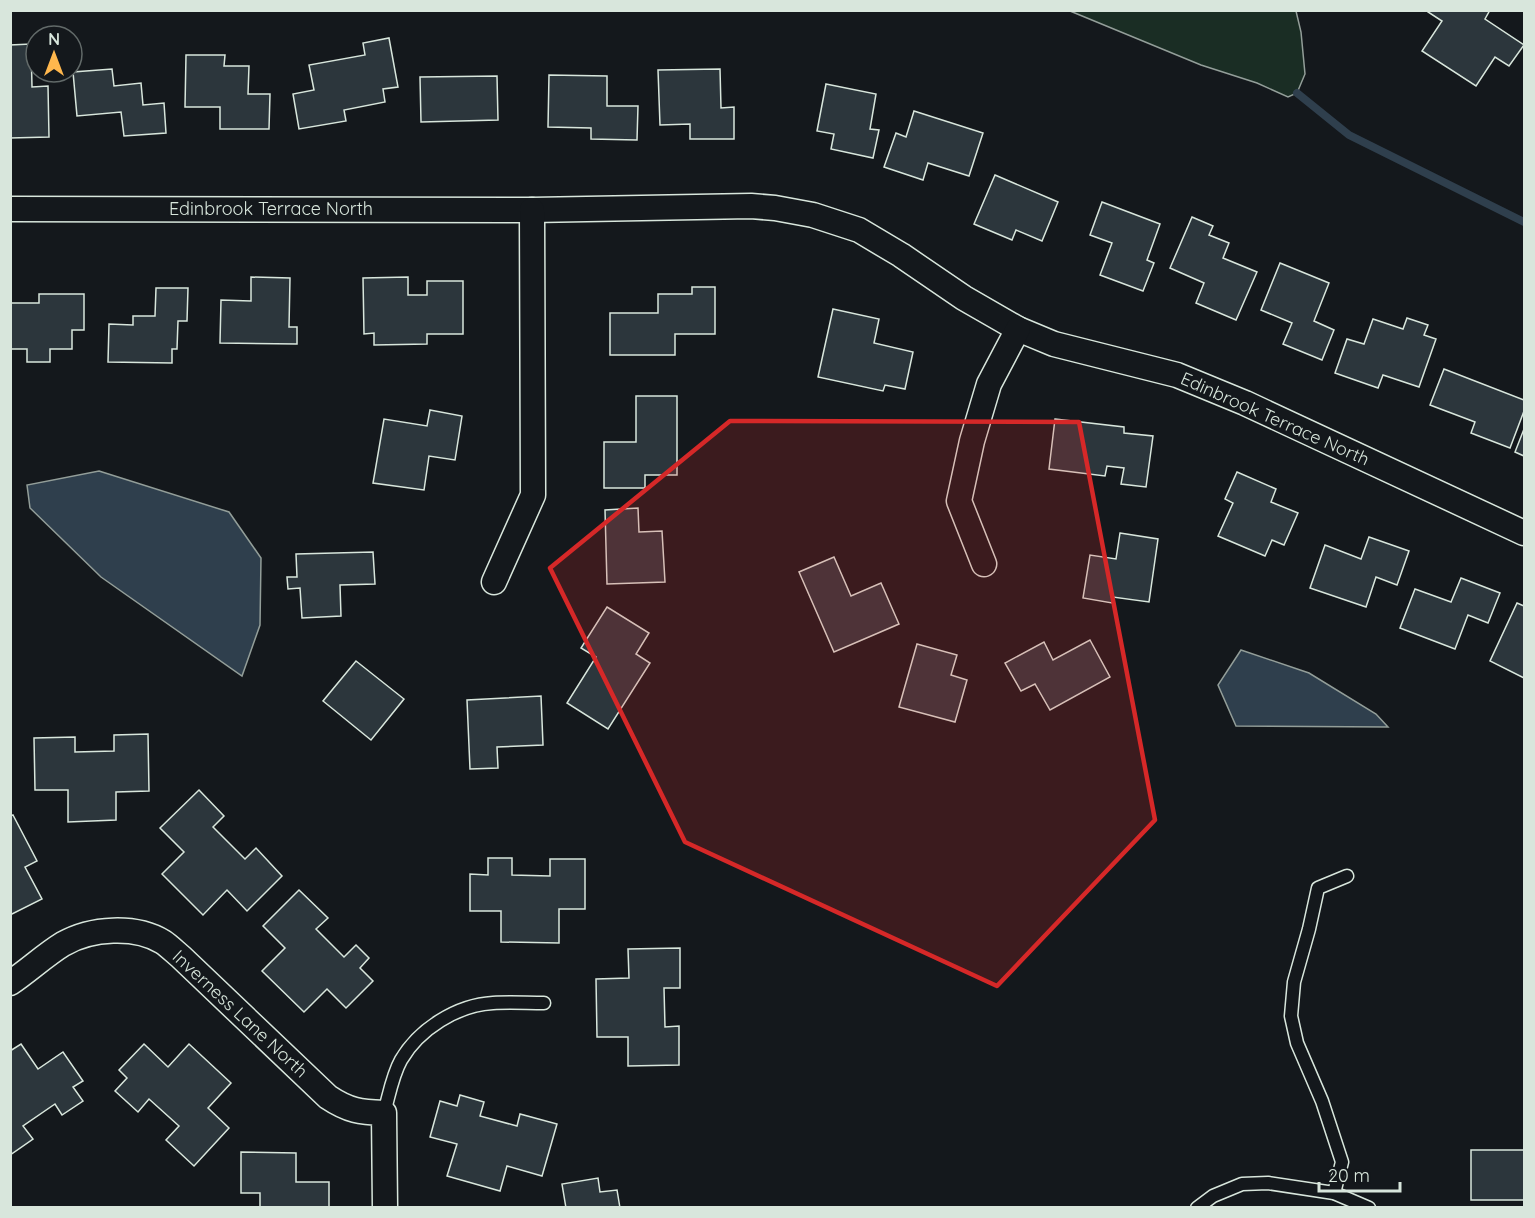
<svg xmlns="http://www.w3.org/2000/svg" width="1535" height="1218" viewBox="0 0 1535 1218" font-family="Quicksand,sans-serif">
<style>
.green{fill:#1a2d24;stroke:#939e99;stroke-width:1.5}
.water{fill:#2f3f4d;stroke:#939e99;stroke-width:1.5}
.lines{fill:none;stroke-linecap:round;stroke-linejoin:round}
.stream{stroke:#2f3f4d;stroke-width:8}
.building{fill:#2c363c;stroke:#d8e6dc;stroke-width:1.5}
.lane-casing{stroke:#d8e6dc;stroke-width:15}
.street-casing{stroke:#d8e6dc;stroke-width:27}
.lane{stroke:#14181c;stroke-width:12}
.street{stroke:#14181c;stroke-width:24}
.marked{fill:#d62828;fill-opacity:0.2;stroke:#d62828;stroke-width:4.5;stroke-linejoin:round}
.labels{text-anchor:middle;stroke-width:4.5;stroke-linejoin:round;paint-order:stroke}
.street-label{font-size:18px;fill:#d8e6dc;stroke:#14181c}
</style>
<rect width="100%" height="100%" fill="#14181c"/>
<polygon class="green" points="1070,11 1296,11 1301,32 1305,74 1297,93 1288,97 1257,83 1201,65"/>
<g class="water">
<polygon points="99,471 229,512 261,558 260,625 242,676 101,577 30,508 27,485"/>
<polygon points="1241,650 1309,673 1376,714 1388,727 1236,726 1218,685"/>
</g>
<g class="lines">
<polyline class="stream" points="1297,93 1349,135 1524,222"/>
</g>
<g class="building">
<polygon points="1429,10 1490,10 1485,19 1524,45 1509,66 1495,57 1476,86 1422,51 1442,21 1428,12"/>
<polygon points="389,38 398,87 383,89 385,102 344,110 346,121 299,129 293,94 314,90 309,65 365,55 363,43"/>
<polygon points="31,44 32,87 48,86 49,137 10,138 10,45"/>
<polygon points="186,55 225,55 224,66 249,66 248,94 270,94 269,129 220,129 220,107 185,107"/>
<polygon points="112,69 114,86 141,83 143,105 164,103 166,133 124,136 121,112 77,116 73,72"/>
<polygon points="720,69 721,108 734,107 734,139 690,139 690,124 660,125 658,70"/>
<polygon points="549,75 607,76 607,106 638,106 637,140 591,139 591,128 548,127"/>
<polygon points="497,76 498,120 421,122 420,77"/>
<polygon points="826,84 876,94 870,129 879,130 873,158 831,149 834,134 817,131"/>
<polygon points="914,111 983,133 969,176 928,163 923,180 884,167 896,133 906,137"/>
<polygon points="995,175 1058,202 1042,241 1016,230 1012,240 974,224"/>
<polygon points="1102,202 1160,224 1147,260 1154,263 1143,291 1100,275 1112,243 1090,235"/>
<polygon points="1192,217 1213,226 1209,235 1229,243 1223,258 1257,272 1236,320 1196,303 1204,283 1170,268"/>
<polygon points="1280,263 1329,283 1314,321 1334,330 1322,360 1283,344 1292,323 1261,310"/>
<polygon points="251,277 290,278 289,327 297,327 297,344 220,343 221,300 251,301"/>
<polygon points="408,277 408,295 427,295 427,281 463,281 463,334 427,334 427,344 374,345 374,333 364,334 363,278"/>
<polygon points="692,287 715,287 715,334 675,334 675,355 610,355 610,313 658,313 658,294 692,294"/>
<polygon points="156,288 188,288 187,321 178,321 177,349 172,349 172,363 108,362 109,324 133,325 133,316 155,316"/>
<polygon points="39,294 84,294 84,330 72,330 72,349 50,349 50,362 27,362 27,349 10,349 10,303 39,303"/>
<polygon points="833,309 879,319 874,343 913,352 905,389 885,385 883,391 818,377"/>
<polygon points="1407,318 1428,325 1424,335 1436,339 1419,387 1383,375 1378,388 1335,373 1347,339 1364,344 1373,319 1403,329"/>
<polygon points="1444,369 1524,400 1524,411 1510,448 1471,433 1475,422 1430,405"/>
<polygon points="636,396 677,396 677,475 645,475 645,488 604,488 604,442 636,442"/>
<polygon points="430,410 462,416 455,460 429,456 424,490 373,483 384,419 427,426"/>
<polygon points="1055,419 1124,427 1124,433 1153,436 1146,487 1121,484 1124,468 1107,466 1105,476 1049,469"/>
<polygon points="1524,429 1524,456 1515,452"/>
<polygon points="1237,472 1276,489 1271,502 1298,513 1284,545 1272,540 1265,556 1218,536 1233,503 1225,499"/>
<polygon points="638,508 639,532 662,531 665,582 607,584 605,510"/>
<polygon points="1120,533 1158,539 1149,602 1113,597 1112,603 1083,598 1090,555 1116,559"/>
<polygon points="1369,537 1409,551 1397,585 1376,577 1366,607 1310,588 1325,545 1361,559"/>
<polygon points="373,552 375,584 340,585 341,616 302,618 300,588 288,589 287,577 297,577 296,554"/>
<polygon points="834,557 851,596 881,583 899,624 834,652 799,572"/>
<polygon points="1461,578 1500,593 1488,623 1468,615 1455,649 1400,628 1415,589 1451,602"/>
<polygon points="1517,603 1524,606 1524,678 1490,661"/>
<polygon points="607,607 649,633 636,654 650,663 608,729 567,703 596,657 581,648"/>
<polygon points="1090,640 1110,677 1050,710 1035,684 1021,691 1005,663 1044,642 1053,660"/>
<polygon points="917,644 957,655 951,675 967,680 955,722 899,707"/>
<polygon points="356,661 404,699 371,740 323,701"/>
<polygon points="541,696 543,745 497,747 498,768 470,769 467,700"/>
<polygon points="148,734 149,791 116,792 116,820 68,822 68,790 35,790 34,738 75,737 75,752 114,751 114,735"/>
<polygon points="199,790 224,816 213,827 245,859 256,848 282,876 247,911 227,890 203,915 162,874 184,852 160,828"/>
<polygon points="13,815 37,861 25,867 42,899 10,915 10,816"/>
<polygon points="488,858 512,858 512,875 550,876 550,859 585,859 585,909 559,909 559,943 501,942 501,911 470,911 470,874 488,875"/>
<polygon points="299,890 328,918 316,929 344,957 356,945 369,958 360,968 373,981 346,1008 327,989 304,1012 262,971 285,948 263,926"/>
<polygon points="680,948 680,988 664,988 665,1027 679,1026 679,1065 628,1066 628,1037 597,1037 596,979 629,978 628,949"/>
<polygon points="21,1044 38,1069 63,1052 83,1081 73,1087 83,1101 62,1115 55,1104 23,1126 33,1139 10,1155 10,1051"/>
<polygon points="144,1044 168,1067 189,1044 231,1083 208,1108 229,1128 194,1166 166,1140 179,1126 149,1099 138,1112 115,1091 127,1078 119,1070"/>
<polygon points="460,1095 484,1102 480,1116 517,1126 520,1114 557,1124 542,1176 507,1166 500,1191 447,1176 457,1144 430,1137 440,1101 457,1106"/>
<rect x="1471" y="1150" width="53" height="50"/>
<polygon points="241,1152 296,1153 296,1182 329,1182 329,1208 260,1208 260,1193 241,1193"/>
<polygon points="598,1178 600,1192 617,1190 620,1208 566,1208 562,1184"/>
</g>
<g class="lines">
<g class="lane-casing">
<g id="lane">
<path d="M384 1113C389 1096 392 1076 401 1060 419 1029 457 1005 493 1003 509 1002 527 1003 544 1003"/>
<polyline points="1334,1193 1342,1162 1322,1101 1297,1043 1291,1016 1294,982 1309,929 1318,888 1347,876"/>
<polyline points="1197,1208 1213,1196 1242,1184 1268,1183 1334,1193 1369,1208"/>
</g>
</g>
<g class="street-casing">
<g id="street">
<polyline points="10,209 532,210 751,206 775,208 813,215 859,230 901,255 964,298 1018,329 1054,344 1177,375 1245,403 1524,533"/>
<polyline points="984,564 959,501 972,441 989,384 1018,329"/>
<polyline points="494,582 533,495 532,210"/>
<path d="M10 983C28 971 45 955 63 944 91 928 135 925 163 942 169 946 175 952 181 957L328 1097C349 1111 360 1112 384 1113L385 1208"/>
</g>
</g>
<use href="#lane" class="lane"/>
<use href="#street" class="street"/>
</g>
<path class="marked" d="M730 421 1079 422 1155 820 997 986 685 842 550 568Z"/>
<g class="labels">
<g class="street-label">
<text x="271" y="215">Edinbrook Terrace North</text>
<text transform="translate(1275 419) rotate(24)" y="6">Edinbrook Terrace North</text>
<text transform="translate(240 1014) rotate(43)" y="6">Inverness Lane North</text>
</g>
</g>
<rect width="1535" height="1218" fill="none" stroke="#d8e6dc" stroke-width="24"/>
<g transform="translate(54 54)"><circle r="28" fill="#14181c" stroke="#626a69" stroke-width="1.5"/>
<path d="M0-4.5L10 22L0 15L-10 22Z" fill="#ffb74d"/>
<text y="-9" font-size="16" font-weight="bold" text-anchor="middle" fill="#d8e6dc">N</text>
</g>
<path d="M1319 1182v9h81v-9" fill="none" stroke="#d8e6dc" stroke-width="3"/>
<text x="1328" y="1182" font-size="18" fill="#d8e6dc" stroke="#14181c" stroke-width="4.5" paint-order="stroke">20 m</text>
</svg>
